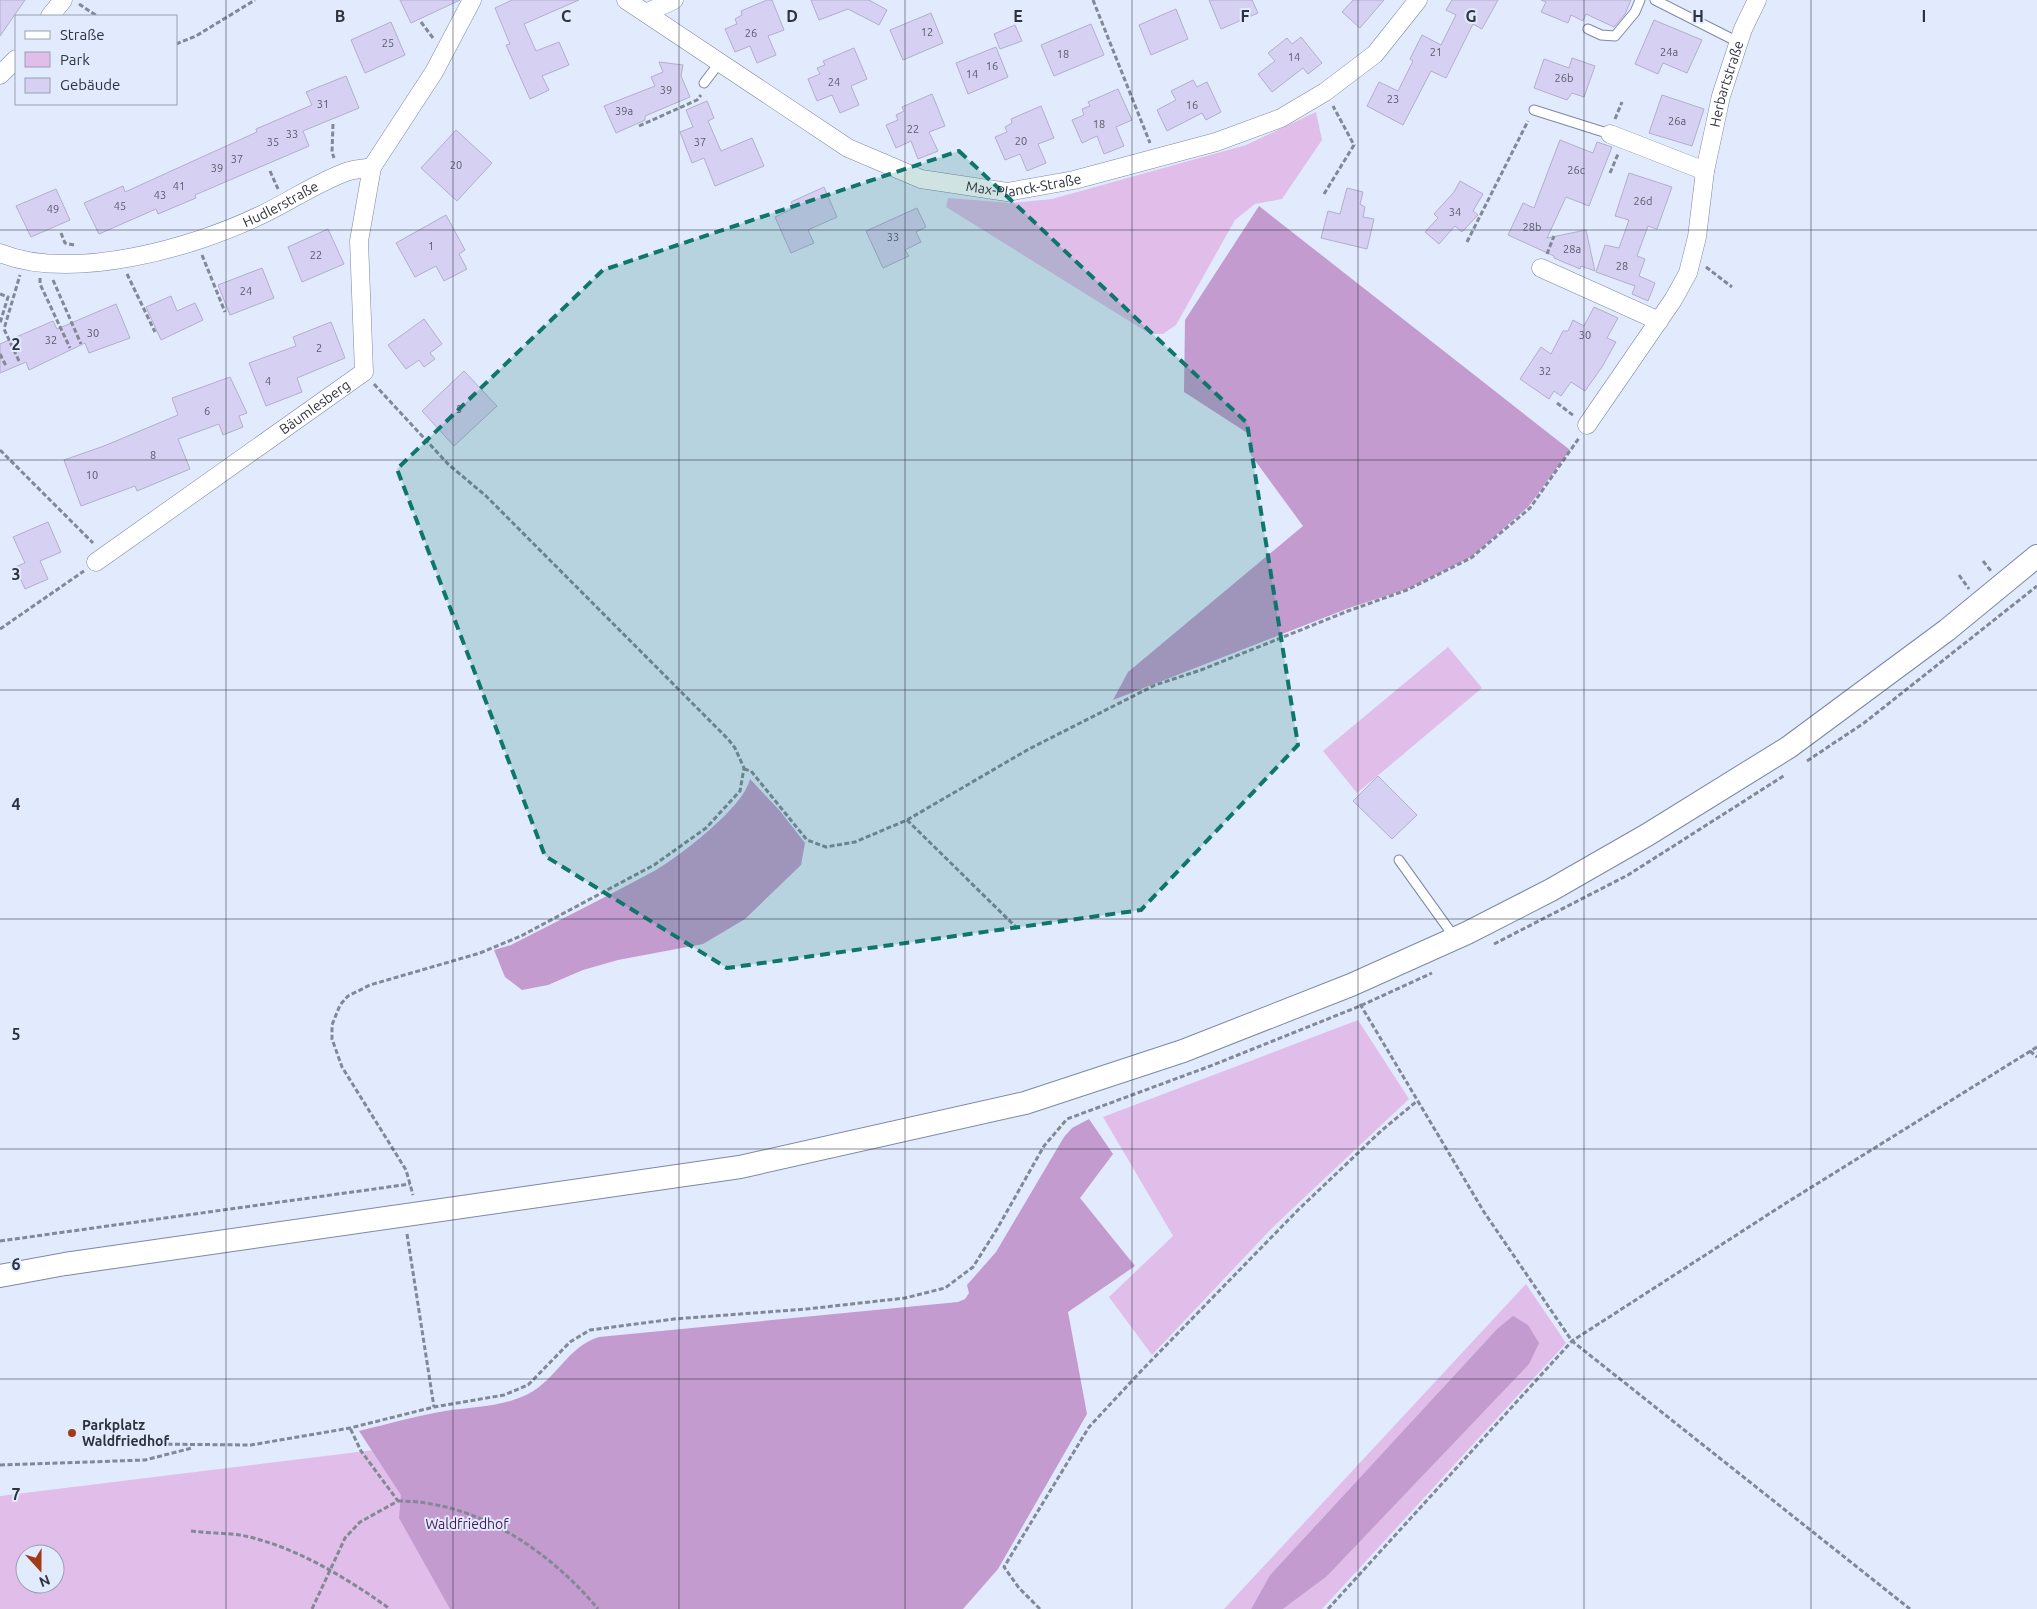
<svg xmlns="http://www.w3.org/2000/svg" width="2037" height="1609" viewBox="0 0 2037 1609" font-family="Ubuntu,sans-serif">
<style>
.green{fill:#e0bee9;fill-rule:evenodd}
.forest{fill:#c39bce}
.building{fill:#d6d1f2;stroke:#b2aecd}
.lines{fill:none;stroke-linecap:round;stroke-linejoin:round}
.service-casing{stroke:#7c89a5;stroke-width:11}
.minor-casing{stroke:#7c89a5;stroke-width:19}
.tertiary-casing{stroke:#7c89a5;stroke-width:24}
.path{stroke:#818897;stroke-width:3;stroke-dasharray:5 2.5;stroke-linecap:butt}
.service{stroke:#fff;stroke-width:9}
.minor{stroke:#fff;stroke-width:18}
.tertiary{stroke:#fff;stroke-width:22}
.marked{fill:#0f766e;fill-opacity:0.2;stroke:#0f766e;stroke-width:4;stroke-dasharray:10 6;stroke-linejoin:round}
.grid{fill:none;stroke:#2d323e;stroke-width:1;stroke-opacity:0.55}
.poi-dot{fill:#a13a16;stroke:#e2eafd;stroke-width:2}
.labels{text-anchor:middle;stroke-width:4;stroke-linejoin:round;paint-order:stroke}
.number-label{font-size:11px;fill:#575a6b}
.street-label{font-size:14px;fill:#2d323e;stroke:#e2eafd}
.poi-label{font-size:14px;font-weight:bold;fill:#2d323e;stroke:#e2eafd;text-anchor:start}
.park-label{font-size:14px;fill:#481755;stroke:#e2eafd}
.grid-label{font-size:16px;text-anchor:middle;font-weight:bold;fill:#2d323e;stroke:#e2eafd;stroke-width:4;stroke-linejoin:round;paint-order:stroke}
</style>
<rect width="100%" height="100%" fill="#e2eafd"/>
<g class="green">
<polygon points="1316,112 1322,140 1282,199 1255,204 1235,220 1176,325 1163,334 1150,334 946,207 948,198 1011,203 1052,199 1246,145"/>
<polygon points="1448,647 1482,688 1357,793 1323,751"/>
<polygon points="1358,1020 1409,1099 1273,1227 1152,1355 1109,1297 1173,1236 1103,1117"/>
<polygon points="1526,1284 1566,1343 1322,1609 1283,1609 1326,1577 1497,1329 1270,1575 1251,1609 1224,1609"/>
<path d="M504 1434 646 1609H0V1496ZM25 1554H55V1584H25Z"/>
</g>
<g class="forest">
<polygon points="1259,206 1570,450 1528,507 1471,557 1407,589 1349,608 1113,700 1128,672 1303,526 1251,455 1249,434 1184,392 1185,320"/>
<path d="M750 779 780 811 805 843 801 865 745 919 703 944 618 960 583 970 548 985 522 990 505 977 494 950 511 945C559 920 608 896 656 870 681 855 744 807 750 779Z"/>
<path d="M1089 1119 1113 1154 1080 1198 1135 1266 1068 1312 1087 1414 998 1569 963 1609H450L399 1518 401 1495 359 1431C387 1424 416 1416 445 1411 472 1407 503 1407 528 1394 556 1380 568 1346 599 1337L958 1302 965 1299 969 1293 967 1285 996 1252 1064 1137 1072 1128Z"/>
<polygon points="1513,1316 1528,1325 1539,1343 1529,1364 1326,1577 1283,1609 1251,1609 1270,1575 1497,1329"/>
</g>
<g class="building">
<polygon points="0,0 25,0 0,36"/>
<polygon points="400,0 460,0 411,23"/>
<polygon points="512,0 579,0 524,24 536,51 559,42 569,65 542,76 549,90 530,99 506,45 510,44 495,8"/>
<polygon points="767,0 772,0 784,30 768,36 776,55 757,63 750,46 735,52 725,29 737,24 735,19 742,15 741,11"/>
<polygon points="811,0 869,0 887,10 879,25 848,9 819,20"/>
<polygon points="1209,0 1252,0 1258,13 1221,29"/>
<polygon points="1353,0 1384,0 1360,28 1342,12"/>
<polygon points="1452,0 1498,0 1482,29 1473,24 1446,78 1431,71 1403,125 1367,106 1379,82 1398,91 1413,61 1410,59 1422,35 1441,45 1456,15 1446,10"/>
<polygon points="1541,0 1631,0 1625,14 1614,27 1586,14 1583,21 1571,15 1568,23 1541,12 1546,2"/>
<polygon points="1176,9 1188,39 1151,55 1139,25"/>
<polygon points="931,13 943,43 903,60 890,30"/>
<polygon points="1654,20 1702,40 1687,73 1663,63 1658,74 1635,64"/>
<polygon points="391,22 405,55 365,73 351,40"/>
<polygon points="1091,24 1104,55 1054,76 1041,45"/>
<polygon points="1015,25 1022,41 1000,49 994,34"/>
<polygon points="1301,37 1322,63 1308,74 1303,68 1272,92 1258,74 1275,61 1268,53 1287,38 1292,44"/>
<polygon points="996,47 1008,77 968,94 956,63"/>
<polygon points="854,48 867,79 851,86 859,105 840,113 832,95 817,101 808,79 820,74 817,68 825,65 823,61"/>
<polygon points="1572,58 1595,66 1584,97 1572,93 1567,100 1534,88 1544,59 1569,68"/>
<polygon points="659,62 683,65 681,76 690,97 645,116 645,120 616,133 604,106 655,86 651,77 663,72"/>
<polygon points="346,76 359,108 303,131 309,146 195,195 196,198 158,214 156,209 99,234 84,203 123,186 125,192 257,132 256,129 312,105 306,92"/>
<polygon points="1193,80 1197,87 1207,82 1221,112 1206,120 1202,113 1167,131 1157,110 1176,100 1171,91"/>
<polygon points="1118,89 1132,120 1116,127 1124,146 1104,154 1097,136 1082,143 1072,120 1084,115 1082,109 1090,106 1088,102"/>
<polygon points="932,94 945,126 929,132 938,151 918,159 911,141 896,148 886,125 898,120 896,115 904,111 902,107"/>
<polygon points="1662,95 1704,109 1692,146 1649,133"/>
<polygon points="707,101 714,118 708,121 721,151 752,138 764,166 715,186 704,158 692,163 680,132 693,127 686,110"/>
<polygon points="1041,106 1054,138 1038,144 1046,163 1027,171 1020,154 1005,160 995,137 1007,132 1005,127 1012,123 1011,119"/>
<polygon points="456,130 492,163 457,201 421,168"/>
<polygon points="1560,140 1593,153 1597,142 1612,147 1589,206 1566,197 1547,238 1586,230 1595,271 1581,266 1580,269 1554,258 1554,256 1508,235 1523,203 1534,208"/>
<polygon points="1629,173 1672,187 1657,229 1648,226 1637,256 1645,259 1639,276 1655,283 1648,301 1632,294 1635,286 1596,272 1605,245 1619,248 1629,220 1615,216"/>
<polygon points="1460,181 1483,194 1473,211 1478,215 1462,232 1455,226 1439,244 1425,232 1438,218 1434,214 1454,192"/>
<polygon points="824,187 837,217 808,230 814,243 791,253 775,217 794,208 791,202"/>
<polygon points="1347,188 1363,192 1360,204 1365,207 1363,217 1374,219 1367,249 1321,238 1328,211 1340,214"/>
<polygon points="56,189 70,220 31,237 16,206"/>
<polygon points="917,208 926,227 916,232 921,242 905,250 909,256 883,268 866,231"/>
<polygon points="446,215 465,250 459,254 467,269 444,281 436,266 415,277 396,243"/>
<polygon points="328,229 344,264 302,282 288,247"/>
<polygon points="262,268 274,298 230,315 218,285"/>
<polygon points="171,296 177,311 195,303 203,320 161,340 146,307"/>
<polygon points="116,304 130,338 89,353 85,343 29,370 26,362 0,373 0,344 53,321 57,329"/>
<polygon points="1594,307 1618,318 1607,338 1616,342 1602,367 1585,391 1571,382 1561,396 1554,391 1549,399 1520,379 1541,347 1551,354 1563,331 1568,331 1573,320 1584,326"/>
<polygon points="424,319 442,344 430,353 435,359 424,367 419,360 406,369 388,345"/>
<polygon points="331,322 345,358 297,378 302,392 266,406 249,363 296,346 293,337"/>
<polygon points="464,371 497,406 454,446 422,411"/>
<polygon points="230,377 247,413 239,416 243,427 223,435 219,424 178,439 190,469 137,491 135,486 81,506 64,460 104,446 178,415 172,398"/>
<polygon points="48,522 61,552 40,561 48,579 25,589 15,567 25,563 13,537"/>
<polygon points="1378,776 1417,815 1392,839 1353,801"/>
</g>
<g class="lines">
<g class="service-casing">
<g id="service">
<polyline points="1655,0 1738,42"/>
<polyline points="1588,29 1601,35 1615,36 1635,12 1640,0"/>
<polyline points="704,83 720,62"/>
<polyline points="1534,110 1610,134"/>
<polyline points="1399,860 1455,938"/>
</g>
</g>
<g class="minor-casing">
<g id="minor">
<path id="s1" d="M626 0 848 148 921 179 1007 192 1074 180 1216 142 1281 118 1325 92 1375 54 1418 0"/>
<polyline points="646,13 674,0"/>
<polyline points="50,16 63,0"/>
<polyline points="0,75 16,59"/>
<polyline points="1610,134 1705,171"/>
<path id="s2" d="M0 253C72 282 193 248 261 215 289 202 316 183 346 172 354 169 363 169 372 167L434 72 472 0"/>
<polyline points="1541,268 1659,321"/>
<path id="s3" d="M1587 425 1673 300 1688 273 1697 237 1705 171 1721 96 1743 29 1757 0"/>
<path id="s4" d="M96 562 364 372 359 241 372 167"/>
</g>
</g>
<g class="tertiary-casing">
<polyline id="tertiary" points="0,1276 65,1264 740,1167 1025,1103 1183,1051 1351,985 1467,933 1551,890 1647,835 1789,747 1947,630 2037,556"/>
</g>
<g class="path">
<polyline points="1093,0 1150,143"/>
<polyline points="79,4 97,16"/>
<polyline points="421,22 433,38"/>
<polyline points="176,44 196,36 255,0"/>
<polyline points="1615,119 1622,102"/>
<polyline points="333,124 332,152 334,158"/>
<polyline points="639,126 697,100 701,95"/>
<polyline points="270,171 278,189"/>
<polyline points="1610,173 1618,154"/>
<polyline points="1324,194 1354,145 1333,106"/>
<polyline points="61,233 65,243 74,245"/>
<polyline points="1467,242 1528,121"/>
<polyline points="1547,254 1554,236"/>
<polyline points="202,255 225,312"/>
<polyline points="1706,267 1732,287"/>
<polyline points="127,274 155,332"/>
<polyline points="40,278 40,284 70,348"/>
<polyline points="53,280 81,344"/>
<polyline points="0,294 8,297 0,323"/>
<polyline points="0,354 6,366"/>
<polyline points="19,361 4,329 20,275"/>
<polyline points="374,384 448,464 486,496 728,739 735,748 744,768 740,791 706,828 654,865 521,936 480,953 370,985 348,996 340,1005 332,1025 332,1039 342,1067 406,1170 413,1195"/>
<polyline points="1557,403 1574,416"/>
<polyline points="0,450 93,543"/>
<polyline points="1983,561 1991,571"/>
<polyline points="1959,575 1969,589"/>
<polyline points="0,629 84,571"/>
<polyline points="1807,761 1864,723 2037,586"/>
<polyline points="744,769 751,771 807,840 826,847 855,842 907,820 1029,749 1155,685 1201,670 1348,611 1407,590 1471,558 1530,508 1579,438"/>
<polyline points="907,820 1018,929"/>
<polyline points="1494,944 1628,875 1785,775"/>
<polyline points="1360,1004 1484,1212 1572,1341 1910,1609"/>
<polyline points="2030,1051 2037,1057"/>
<polyline points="407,1234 434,1407"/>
<polyline points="0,1241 410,1184"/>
<polyline points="145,1444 251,1445 350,1428 434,1407 504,1395 528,1385 570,1342 590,1330 674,1319 807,1309 905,1298 945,1288 973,1267 997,1229 1044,1146 1067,1119 1213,1065 1360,1006 1432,973"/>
<polyline points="0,1465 145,1460 192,1448"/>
<path d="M398 1501C476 1501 549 1550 598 1609"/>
<path d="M191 1531C207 1533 224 1533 240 1535 293 1545 347 1578 390 1609"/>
<polyline points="312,1609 345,1538 360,1522 398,1501 361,1451 350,1428"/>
<polyline points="1040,1609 1019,1588 1004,1567 1089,1427 1142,1370 1298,1210 1381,1131 1417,1101"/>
<polyline points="1328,1609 1572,1341 1786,1203 2037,1047"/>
</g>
<use href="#service" class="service"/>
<use href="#minor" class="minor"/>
<use href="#tertiary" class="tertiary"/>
</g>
<path class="marked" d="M959 151 1247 423 1298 745 1141 910 727 968 545 856 397 469 603 270Z"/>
<path class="grid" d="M226 0V1609M453 0V1609M679 0V1609M905 0V1609M1132 0V1609M1358 0V1609M1584 0V1609M1811 0V1609M0 230H2037M0 460H2037M0 690H2037M0 919H2037M0 1149H2037M0 1379H2037"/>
<circle class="poi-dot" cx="72" cy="1433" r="5"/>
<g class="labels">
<g class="number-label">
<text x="927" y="36">12</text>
<text x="751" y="37">26</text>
<text x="388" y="47">25</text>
<text x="1436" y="56">21</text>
<text x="1669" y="56">24a</text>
<text x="1063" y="58">18</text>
<text x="1294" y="61">14</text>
<text x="992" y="70">16</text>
<text x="972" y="78">14</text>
<text x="1564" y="82">26b</text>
<text x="834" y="86">24</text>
<text x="666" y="94">39</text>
<text x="1393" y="103">23</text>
<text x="323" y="108">31</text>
<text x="1192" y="109">16</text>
<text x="624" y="115">39a</text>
<text x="1677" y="125">26a</text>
<text x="1099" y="128">18</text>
<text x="913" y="133">22</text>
<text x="292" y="138">33</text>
<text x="1021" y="145">20</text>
<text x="273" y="146">35</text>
<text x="700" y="146">37</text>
<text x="237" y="163">37</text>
<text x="456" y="169">20</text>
<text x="217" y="172">39</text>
<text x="1576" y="174">26c</text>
<text x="179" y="190">41</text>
<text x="160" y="199">43</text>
<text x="1643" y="205">26d</text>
<text x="120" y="210">45</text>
<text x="53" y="213">49</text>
<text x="1455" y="216">34</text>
<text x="1532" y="231">28b</text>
<text x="893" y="241">33</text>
<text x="431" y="250">1</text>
<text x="1572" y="253">28a</text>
<text x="316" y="259">22</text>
<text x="1622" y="270">28</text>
<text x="246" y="295">24</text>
<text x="93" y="337">30</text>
<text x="1585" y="339">30</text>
<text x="51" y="344">32</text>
<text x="319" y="352">2</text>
<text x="1545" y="375">32</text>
<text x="268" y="385">4</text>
<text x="459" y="413">5</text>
<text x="207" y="415">6</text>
<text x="153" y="459">8</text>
<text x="92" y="479">10</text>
</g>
<g class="street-label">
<text dy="5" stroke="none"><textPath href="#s3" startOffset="376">Herbartstraße</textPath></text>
<text dy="5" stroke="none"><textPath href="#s1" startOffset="450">Max-Planck-Straße</textPath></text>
<text dy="5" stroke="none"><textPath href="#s2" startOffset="292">Hudlerstraße</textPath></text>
<text dy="5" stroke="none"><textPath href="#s4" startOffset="268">Bäumlesberg</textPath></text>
</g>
<g class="poi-label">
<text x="82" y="1430">Parkplatz<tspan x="82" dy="16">Waldfriedhof</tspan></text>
</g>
<g class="park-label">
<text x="467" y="1529">Waldfriedhof</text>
</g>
</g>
<g class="grid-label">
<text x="340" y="22">B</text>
<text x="566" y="22">C</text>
<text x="792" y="22">D</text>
<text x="1018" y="22">E</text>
<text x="1245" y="22">F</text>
<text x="1471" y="22">G</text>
<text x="1698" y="22">H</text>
<text x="1924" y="22">I</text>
<text x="16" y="350">2</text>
<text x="16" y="580">3</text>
<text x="16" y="810">4</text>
<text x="16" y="1040">5</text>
<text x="16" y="1270">6</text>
<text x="16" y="1500">7</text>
</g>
<rect x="15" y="15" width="162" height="90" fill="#e2eafd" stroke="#9aa0b1"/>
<rect x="25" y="31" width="25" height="8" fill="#ffffff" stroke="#9aa0b1"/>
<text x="60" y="40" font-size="15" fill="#2d323e">Straße</text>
<rect x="25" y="52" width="25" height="15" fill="#e0bee9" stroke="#9aa0b1"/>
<text x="60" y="65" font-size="15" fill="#2d323e">Park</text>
<rect x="25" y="78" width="25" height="15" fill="#d6d1f2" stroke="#9aa0b1"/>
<text x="60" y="90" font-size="15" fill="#2d323e">Gebäude</text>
<g transform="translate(40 1569) rotate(159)"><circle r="24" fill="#e2eafd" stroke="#9aa0b1"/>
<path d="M0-4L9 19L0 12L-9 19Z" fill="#a13a16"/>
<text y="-8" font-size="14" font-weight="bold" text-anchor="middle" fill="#2d323e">N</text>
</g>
</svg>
